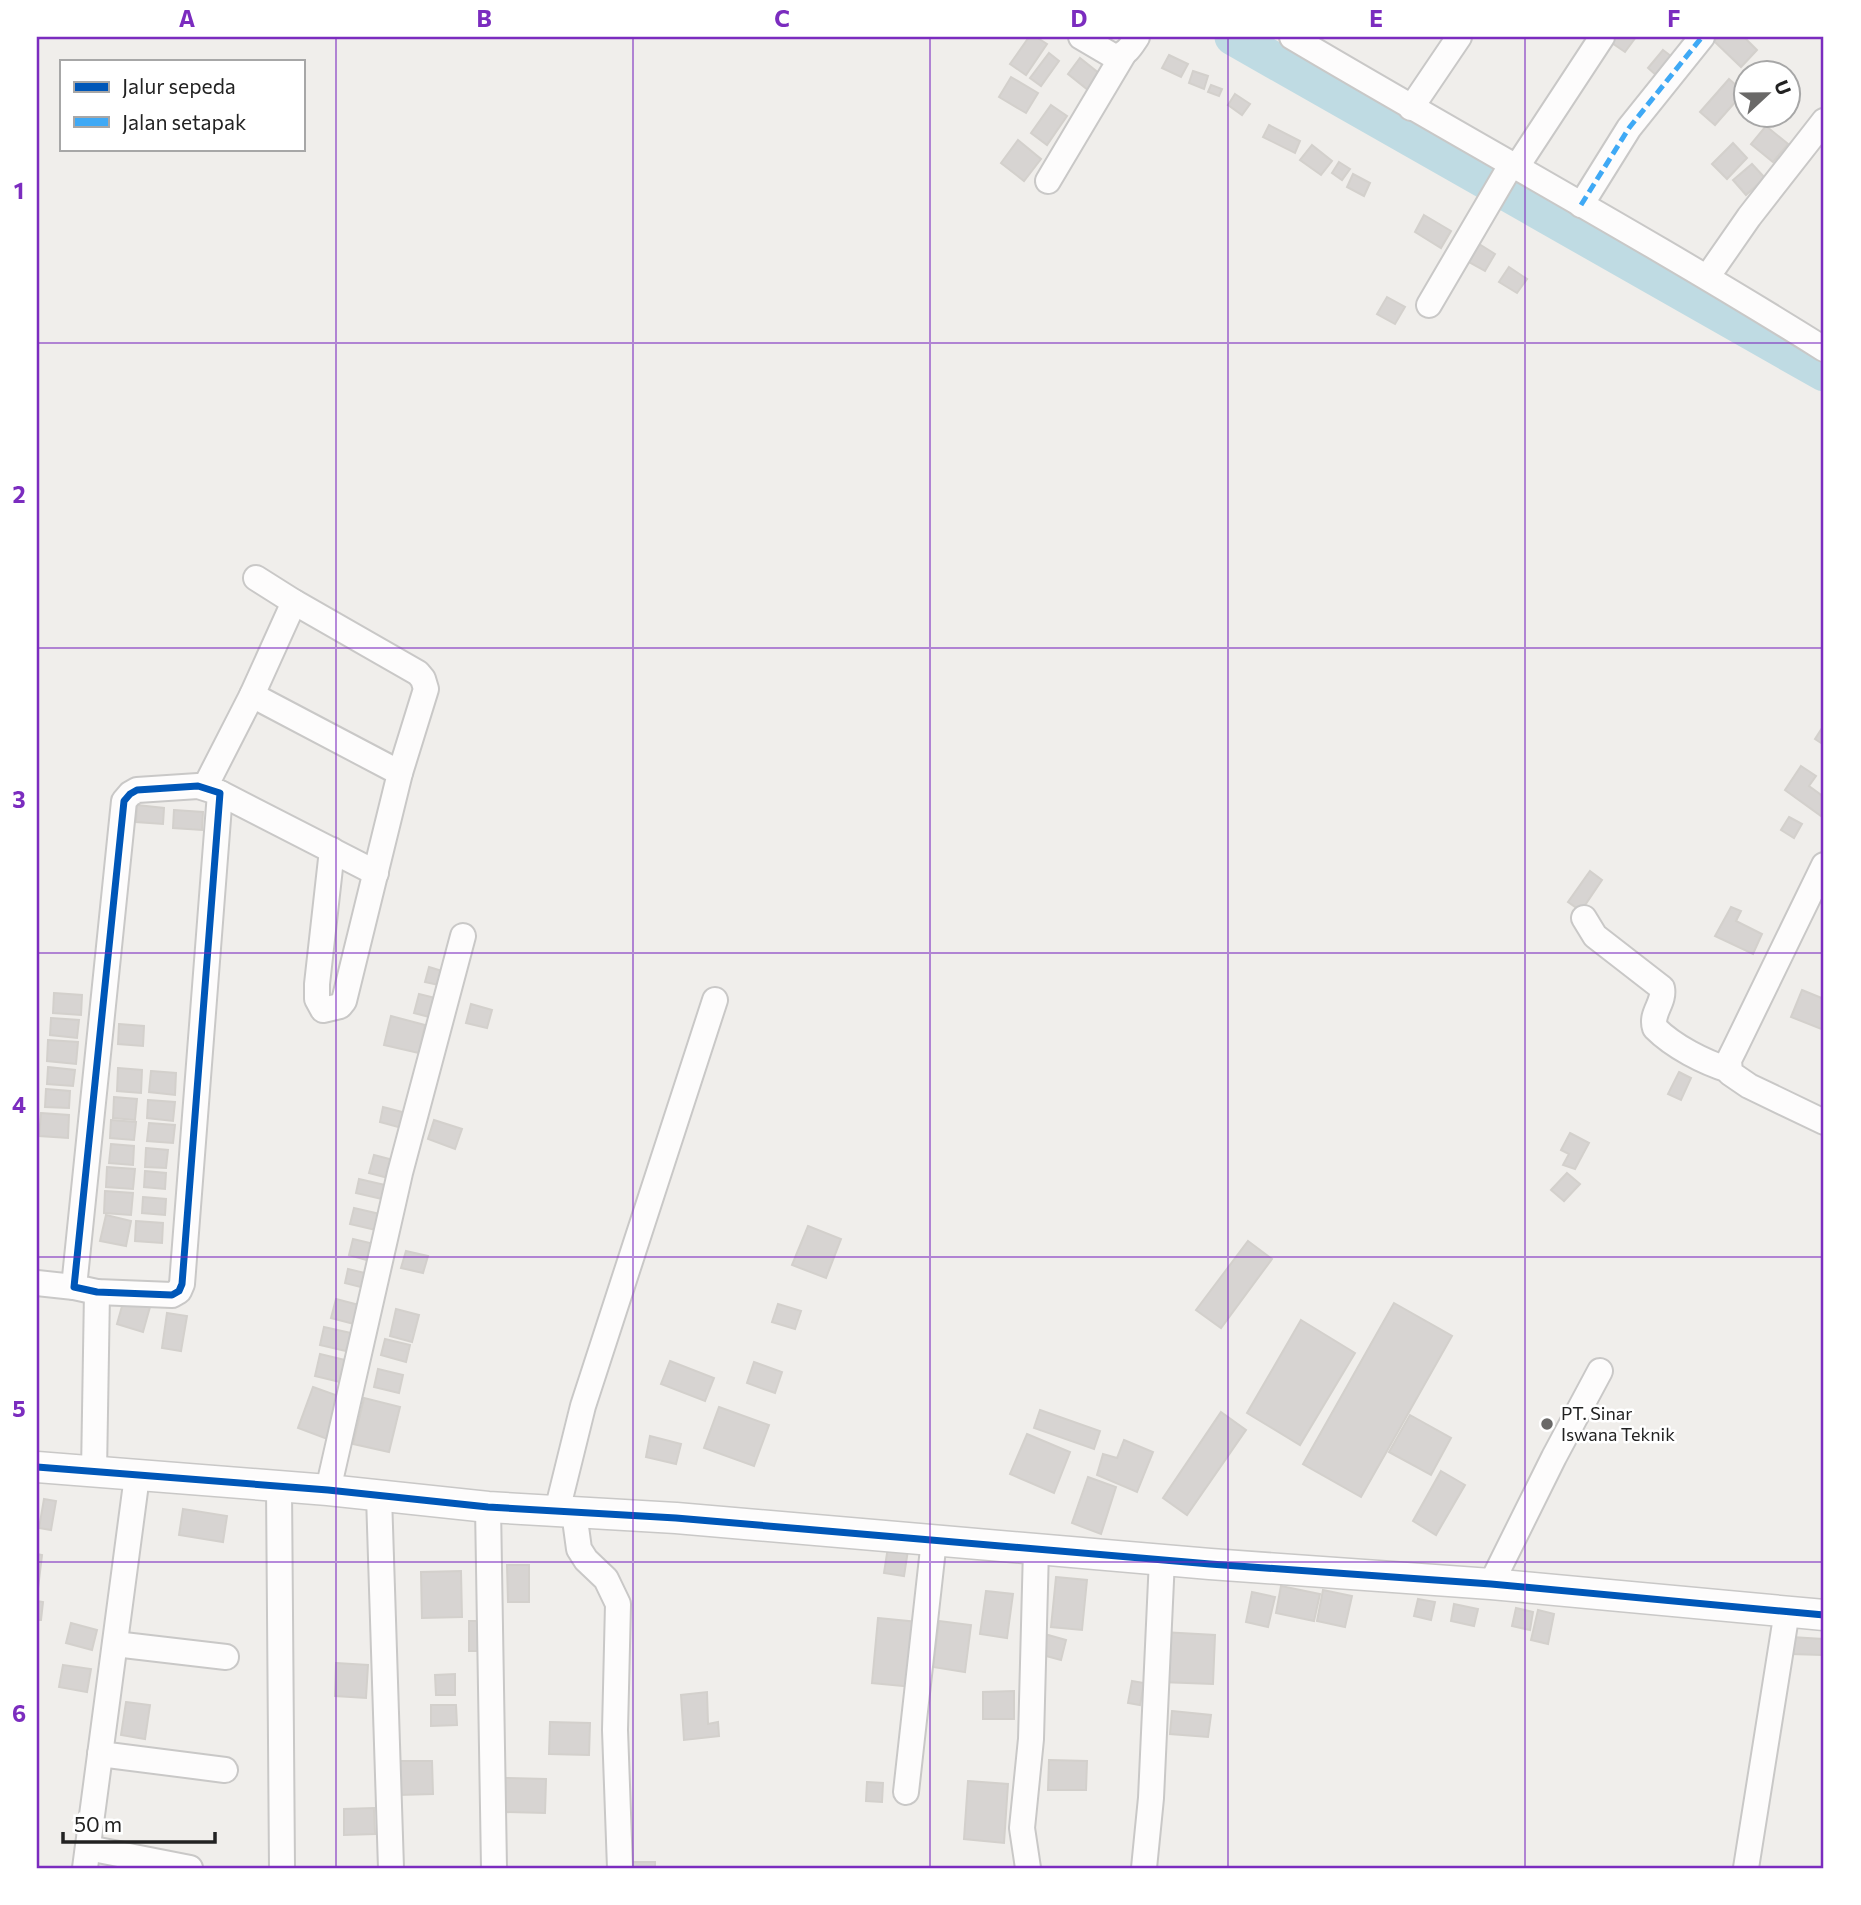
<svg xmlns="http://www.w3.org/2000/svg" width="1861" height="1905" viewBox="0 0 1861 1905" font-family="Commissioner,sans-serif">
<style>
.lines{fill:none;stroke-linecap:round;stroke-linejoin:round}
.river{stroke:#bfdbe3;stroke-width:37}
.building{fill:#d7d4d2;stroke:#d3d0cc;stroke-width:2}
.minor-casing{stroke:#c9c8c7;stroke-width:28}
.tertiary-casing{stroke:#c9c8c7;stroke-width:33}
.minor{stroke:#fdfcfc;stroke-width:24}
.tertiary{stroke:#fdfcfc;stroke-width:30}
.quiet{stroke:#3fa9f5;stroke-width:5;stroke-dasharray:10 5;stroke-linecap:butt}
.cycleway-casing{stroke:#fff;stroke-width:11}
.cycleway{stroke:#0057b8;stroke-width:7}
.grid{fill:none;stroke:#7b2cbf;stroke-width:2;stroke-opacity:0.55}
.poi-dot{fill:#6a6968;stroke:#fff;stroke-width:2.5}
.labels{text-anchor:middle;stroke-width:5;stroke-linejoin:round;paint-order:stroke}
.poi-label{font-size:18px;fill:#222;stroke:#fff;text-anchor:start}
.neatline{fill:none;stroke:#7b2cbf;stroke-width:2.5}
.grid-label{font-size:23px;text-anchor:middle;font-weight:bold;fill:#7b2cbf}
</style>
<rect width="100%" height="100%" fill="#f0eeeb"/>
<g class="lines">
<polyline class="river" points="1233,37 1824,373"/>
</g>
<g class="building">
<polygon points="1029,37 1036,37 1047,44 1026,75 1010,64"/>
<polygon points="1612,37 1636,37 1625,52 1609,41"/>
<polygon points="1719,37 1744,37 1757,50 1741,67 1714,41"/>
<polygon points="1663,50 1672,57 1656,75 1648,68"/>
<polygon points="1049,53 1059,61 1041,86 1030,78"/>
<polygon points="1169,55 1188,64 1181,77 1162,68"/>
<polygon points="1080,58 1100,74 1088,90 1068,74"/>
<polygon points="1193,71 1208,76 1204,89 1189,83"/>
<polygon points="1011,77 1038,93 1026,113 999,97"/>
<polygon points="1729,79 1744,92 1715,125 1700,112"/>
<polygon points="1211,85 1222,89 1219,96 1208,92"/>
<polygon points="1235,94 1250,104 1242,115 1228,105"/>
<polygon points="1051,105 1067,116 1047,145 1031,133"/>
<polygon points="1269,125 1300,141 1295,153 1263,137"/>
<polygon points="1766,126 1788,144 1773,162 1751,144"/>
<polygon points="1018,140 1041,159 1024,181 1001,163"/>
<polygon points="1733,143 1747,158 1727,179 1712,164"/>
<polygon points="1312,145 1332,161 1321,175 1300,160"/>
<polygon points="1339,162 1350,169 1342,180 1332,173"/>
<polygon points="1752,164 1765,178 1746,195 1733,180"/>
<polygon points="1353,174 1370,183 1364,196 1347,187"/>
<polygon points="1424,215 1451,231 1441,248 1415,232"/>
<polygon points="1476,242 1495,254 1485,271 1465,260"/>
<polygon points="1509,267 1527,279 1517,293 1499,282"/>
<polygon points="1387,297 1405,307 1395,324 1377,314"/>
<polygon points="1824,725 1824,745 1815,739"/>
<polygon points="1801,766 1816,776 1809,786 1824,797 1824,811 1821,816 1785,790"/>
<polygon points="137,805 164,808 163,824 136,822"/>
<polygon points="174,810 203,812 202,830 173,828"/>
<polygon points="1789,817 1802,824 1794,838 1781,830"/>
<polygon points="1590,871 1602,880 1581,911 1568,902"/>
<polygon points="1731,907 1741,911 1736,921 1762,934 1753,954 1715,936"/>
<polygon points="429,967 442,971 439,985 425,982"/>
<polygon points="1802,990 1824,999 1824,1030 1791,1017"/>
<polygon points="54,993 82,995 81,1015 53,1013"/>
<polygon points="419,994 435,998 429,1017 414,1013"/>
<polygon points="471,1004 492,1010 487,1028 466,1023"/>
<polygon points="391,1016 425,1025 419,1053 384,1045"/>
<polygon points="51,1018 79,1020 77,1038 50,1035"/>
<polygon points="119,1024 144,1026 143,1046 118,1044"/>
<polygon points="48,1040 78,1042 76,1064 47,1061"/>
<polygon points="48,1067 75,1070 73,1086 47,1084"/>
<polygon points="118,1068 142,1070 141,1093 117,1091"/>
<polygon points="151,1071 176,1073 175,1095 149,1092"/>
<polygon points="1679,1072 1691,1078 1681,1100 1668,1094"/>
<polygon points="46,1089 70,1091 69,1108 45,1107"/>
<polygon points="114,1097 137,1099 135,1120 113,1118"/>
<polygon points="148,1100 175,1102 173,1121 147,1118"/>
<polygon points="383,1107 406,1113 402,1128 380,1122"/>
<polygon points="41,1113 69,1115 68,1138 39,1136"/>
<polygon points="111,1120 136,1122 134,1140 110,1138"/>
<polygon points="434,1120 462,1129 455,1149 428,1139"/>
<polygon points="149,1123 175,1125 173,1143 147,1141"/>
<polygon points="1570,1133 1589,1143 1575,1169 1563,1165 1569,1154 1561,1150"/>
<polygon points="111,1144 134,1146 133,1165 109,1163"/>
<polygon points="146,1148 168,1150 166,1168 145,1167"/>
<polygon points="374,1155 397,1161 392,1179 369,1173"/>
<polygon points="107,1167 135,1169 133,1189 106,1187"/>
<polygon points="145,1171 166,1173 165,1189 144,1187"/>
<polygon points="1567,1173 1580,1184 1564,1201 1551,1190"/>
<polygon points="359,1179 385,1185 382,1199 356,1193"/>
<polygon points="105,1191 133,1193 131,1215 104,1213"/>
<polygon points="143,1197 166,1199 165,1215 142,1213"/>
<polygon points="354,1208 380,1214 376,1230 350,1224"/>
<polygon points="106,1215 131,1221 126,1246 100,1241"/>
<polygon points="136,1221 163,1223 162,1243 135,1241"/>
<polygon points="808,1226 841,1239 826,1278 792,1265"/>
<polygon points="353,1239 374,1244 370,1261 349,1255"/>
<polygon points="1248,1241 1272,1259 1221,1328 1196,1310"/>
<polygon points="406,1251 428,1256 423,1273 401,1268"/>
<polygon points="348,1269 369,1274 365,1288 345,1283"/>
<polygon points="124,1299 150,1307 143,1332 117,1324"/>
<polygon points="336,1299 359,1305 354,1324 331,1318"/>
<polygon points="1394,1303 1452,1336 1361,1497 1303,1464"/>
<polygon points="778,1304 801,1311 795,1329 772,1322"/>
<polygon points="396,1309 419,1315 412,1342 390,1336"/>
<polygon points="167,1313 187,1316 181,1351 162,1348"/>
<polygon points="1301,1320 1355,1353 1300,1445 1247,1413"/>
<polygon points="324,1327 351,1333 346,1351 320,1345"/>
<polygon points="385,1339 410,1345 406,1362 381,1355"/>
<polygon points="320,1354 345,1360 340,1382 315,1376"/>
<polygon points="670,1361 714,1378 705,1401 661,1384"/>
<polygon points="754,1362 782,1372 775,1393 747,1383"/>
<polygon points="378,1369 403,1375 399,1393 374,1387"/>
<polygon points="313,1387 344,1398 330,1440 298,1428"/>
<polygon points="364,1398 400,1407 389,1452 353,1444"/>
<polygon points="719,1407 769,1425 754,1466 704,1448"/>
<polygon points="1040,1410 1100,1431 1094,1449 1034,1428"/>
<polygon points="1221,1412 1246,1430 1187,1515 1163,1498"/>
<polygon points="1410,1415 1451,1438 1431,1475 1389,1452"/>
<polygon points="1027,1434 1070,1452 1054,1493 1010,1474"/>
<polygon points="650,1436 681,1444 676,1464 646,1457"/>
<polygon points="1124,1440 1153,1452 1137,1492 1097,1475 1103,1454 1117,1458"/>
<polygon points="1441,1471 1465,1485 1436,1535 1413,1521"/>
<polygon points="1088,1477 1116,1487 1101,1534 1072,1523"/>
<polygon points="44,1499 56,1501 51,1530 39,1528"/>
<polygon points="183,1509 227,1516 223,1542 179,1535"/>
<polygon points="888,1547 908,1550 904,1576 884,1573"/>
<polygon points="37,1554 42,1555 37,1597"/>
<polygon points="507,1565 529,1565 529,1602 508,1602"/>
<polygon points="461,1571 462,1617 422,1618 421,1572"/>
<polygon points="1056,1577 1087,1580 1082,1630 1051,1627"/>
<polygon points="1281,1586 1320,1594 1314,1621 1276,1613"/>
<polygon points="1323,1590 1352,1596 1345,1627 1317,1621"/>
<polygon points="986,1591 1013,1594 1007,1638 980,1634"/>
<polygon points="1252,1592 1275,1597 1268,1627 1246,1622"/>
<polygon points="1418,1599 1435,1602 1431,1620 1414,1616"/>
<polygon points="37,1601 43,1602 41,1620 37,1620"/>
<polygon points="1454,1604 1478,1609 1474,1626 1451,1621"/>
<polygon points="1516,1608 1533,1612 1530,1630 1512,1626"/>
<polygon points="1538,1610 1554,1614 1548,1644 1531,1640"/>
<polygon points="878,1618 918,1622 913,1687 872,1683"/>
<polygon points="469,1621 486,1621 485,1651 469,1651"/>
<polygon points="939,1621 971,1625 965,1672 933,1667"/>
<polygon points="71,1623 97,1630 92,1650 66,1643"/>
<polygon points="1162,1632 1215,1635 1213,1684 1160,1682"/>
<polygon points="1041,1633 1066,1640 1061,1660 1035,1653"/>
<polygon points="1791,1637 1823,1639 1822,1655 1791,1654"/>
<polygon points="336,1663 368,1665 366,1698 335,1696"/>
<polygon points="63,1665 91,1669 87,1692 59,1687"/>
<polygon points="455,1674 455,1695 436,1695 435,1675"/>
<polygon points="1132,1681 1144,1683 1140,1705 1128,1703"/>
<polygon points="1014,1691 1014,1719 983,1719 983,1692"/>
<polygon points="707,1692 708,1724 718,1722 719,1736 684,1740 681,1695"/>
<polygon points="126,1702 150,1705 145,1739 121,1735"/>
<polygon points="431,1705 456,1705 457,1725 431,1726"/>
<polygon points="1172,1711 1211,1715 1208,1737 1170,1734"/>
<polygon points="550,1722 590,1723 589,1755 549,1754"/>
<polygon points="1049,1760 1087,1761 1086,1790 1048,1790"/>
<polygon points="398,1761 432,1761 433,1794 398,1795"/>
<polygon points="505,1778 546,1779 545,1813 505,1812"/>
<polygon points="968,1781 1008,1784 1004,1843 964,1839"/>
<polygon points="867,1782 883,1783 882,1802 866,1801"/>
<polygon points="374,1808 375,1834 344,1835 344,1809"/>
<rect x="630" y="1862" width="25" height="6"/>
</g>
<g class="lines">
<g class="minor-casing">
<g id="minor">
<path d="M1081 37 1115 57C1127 54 1131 46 1137 37"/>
<path d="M1292 37C1469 142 1650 240 1824 349"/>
<polyline points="1411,108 1459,37"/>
<polyline points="1516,168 1602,37"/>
<polyline points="1048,181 1123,55"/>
<polyline points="1581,205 1629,128 1702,37"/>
<polyline points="1708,276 1749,217 1824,121"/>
<polyline points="1429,305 1511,165"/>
<polyline points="256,578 294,602 418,673 423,679 426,689 400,773 344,1001 340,1006 323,1010 317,999 317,984 332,850"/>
<polyline points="252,695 400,773"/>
<polygon points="198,786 220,793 182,1284 179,1291 172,1295 97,1292 74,1287 124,801 130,794 137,790"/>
<polyline points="205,787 252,695 294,602"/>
<polyline points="220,793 376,873"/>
<polyline points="1824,865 1735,1048 1729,1060 1730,1073 1749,1086 1824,1122"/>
<path d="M1584 918 1595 936 1662 988C1665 1003 1650 1013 1655 1028 1674 1047 1704 1062 1729 1070"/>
<polyline points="37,1283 74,1287"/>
<polyline points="94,1472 97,1292"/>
<polyline points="279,1487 282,1868"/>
<polyline points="328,1490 400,1173 463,936"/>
<polyline points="379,1496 391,1868"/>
<polyline points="488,1507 494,1868"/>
<polyline points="557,1511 583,1406 715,1000"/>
<polyline points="574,1512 579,1549 586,1560 606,1579 618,1604 615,1730 620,1868"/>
<polyline points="1491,1584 1554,1457 1600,1371"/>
<polyline points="115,1644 226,1657"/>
<polyline points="100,1754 225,1770"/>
<polyline points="906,1792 934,1540"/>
<polyline points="88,1848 190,1868"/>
<polyline points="85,1868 137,1476"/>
<polyline points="1028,1868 1022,1828 1031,1739 1036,1549"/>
<polyline points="1144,1868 1151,1798 1162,1559"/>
<polyline points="1746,1868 1787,1611"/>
</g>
</g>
<g class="tertiary-casing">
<polyline id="tertiary" points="37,1467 328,1490 488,1507 676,1518 1210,1564 1491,1584 1824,1615"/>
</g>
<use href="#minor" class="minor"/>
<use href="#tertiary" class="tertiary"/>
<polyline class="quiet" points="1581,205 1629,128 1702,37"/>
<g class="cycleway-casing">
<g id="cycleway">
<polygon points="198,786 220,793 182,1284 179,1291 172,1295 97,1292 74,1287 124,801 130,794 137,790"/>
<polyline points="37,1467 328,1490 488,1507 676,1518 1210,1564 1491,1584 1824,1615"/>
</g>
</g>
<use href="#cycleway" class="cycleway"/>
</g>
<path class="grid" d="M336 37V1868M633 37V1868M930 37V1868M1228 37V1868M1525 37V1868M37 343H1824M37 648H1824M37 953H1824M37 1257H1824M37 1562H1824"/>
<circle class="poi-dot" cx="1547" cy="1424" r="7"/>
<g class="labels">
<g class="poi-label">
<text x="1561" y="1420">PT. Sinar<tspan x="1561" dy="21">Iswana Teknik</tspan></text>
</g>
</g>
<rect width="1861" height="1905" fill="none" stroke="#ffffff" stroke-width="77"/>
<rect x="60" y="60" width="245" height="91" fill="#ffffff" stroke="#a7a7a7" stroke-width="2"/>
<rect x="74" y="82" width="35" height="10" fill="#0057b8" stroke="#a7a7a7" stroke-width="2"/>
<text x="122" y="94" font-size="21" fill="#222222">Jalur sepeda</text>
<rect x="74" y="117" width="35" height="10" fill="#3fa9f5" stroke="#a7a7a7" stroke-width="2"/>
<text x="122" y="130" font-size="21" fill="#222222">Jalan setapak</text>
<g transform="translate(1767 94) rotate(68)"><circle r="33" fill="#ffffff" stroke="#a7a7a7" stroke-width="2"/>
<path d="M0-5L12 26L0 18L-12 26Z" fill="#6a6968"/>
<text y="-10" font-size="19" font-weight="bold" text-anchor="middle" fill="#222222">U</text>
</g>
<path d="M63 1832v10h152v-10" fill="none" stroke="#222222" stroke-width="3.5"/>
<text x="74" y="1832" font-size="21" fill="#222222" stroke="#ffffff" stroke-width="5" paint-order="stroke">50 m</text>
<rect x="38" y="38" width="1784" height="1829" class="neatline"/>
<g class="grid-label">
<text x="187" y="27">A</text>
<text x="484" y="27">B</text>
<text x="782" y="27">C</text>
<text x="1079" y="27">D</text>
<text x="1376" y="27">E</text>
<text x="1674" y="27">F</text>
<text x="19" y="199">1</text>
<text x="19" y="503">2</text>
<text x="19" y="808">3</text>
<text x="19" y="1113">4</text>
<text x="19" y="1417">5</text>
<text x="19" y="1722">6</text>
</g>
</svg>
